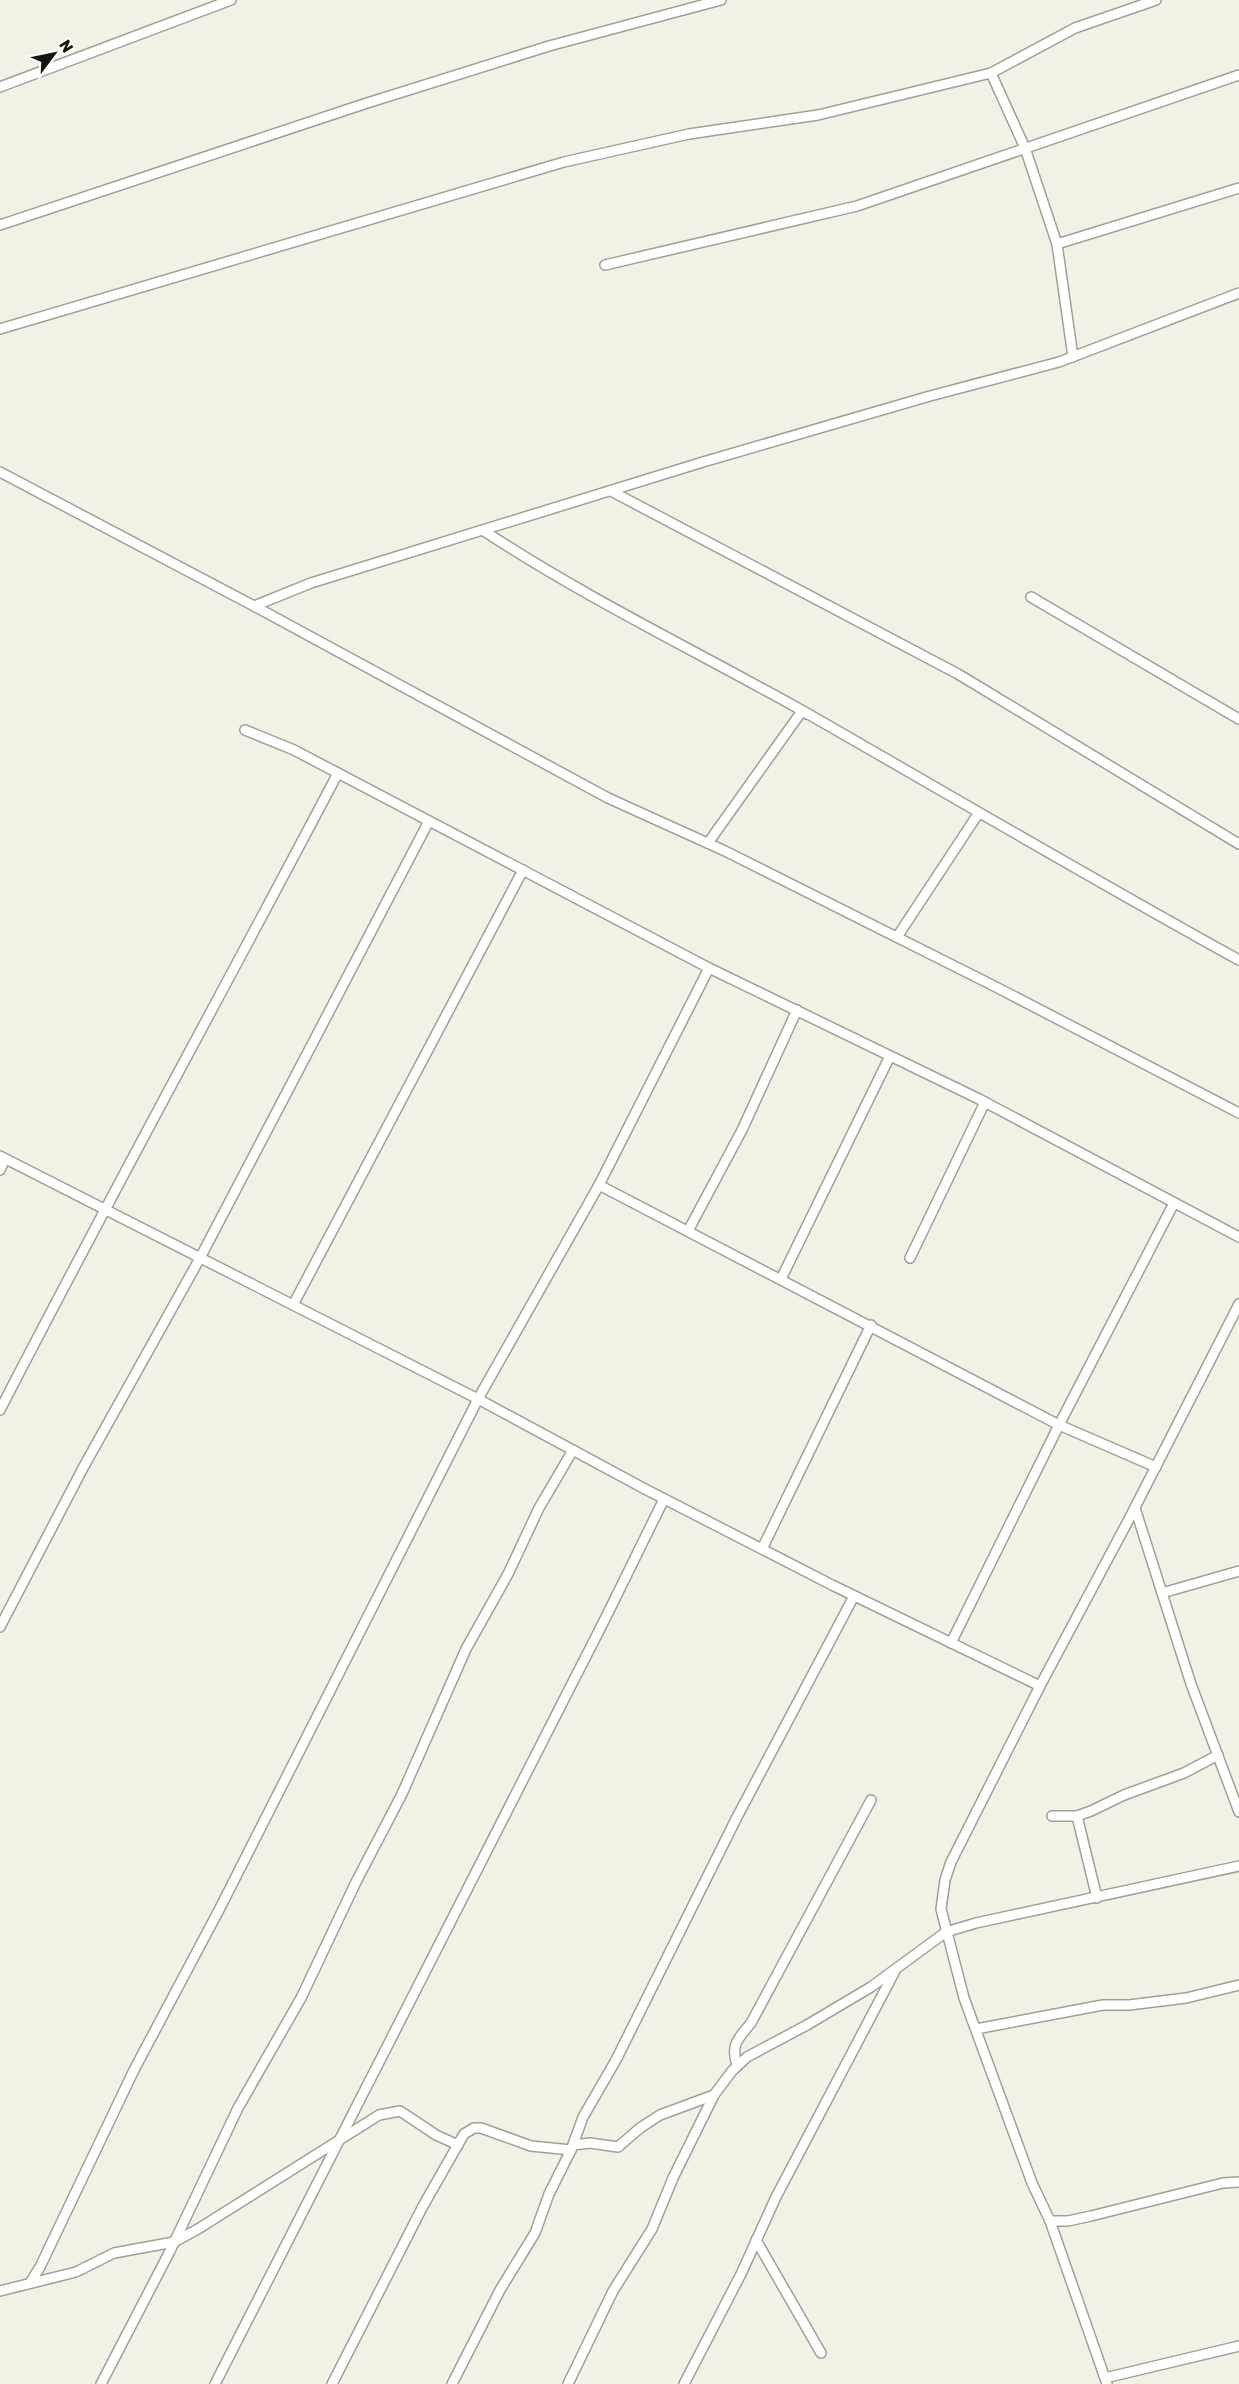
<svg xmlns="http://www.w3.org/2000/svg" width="1239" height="2384" viewBox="0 0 1239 2384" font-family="Rubik,sans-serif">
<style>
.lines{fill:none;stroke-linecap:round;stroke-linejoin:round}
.minor-casing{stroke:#a2a095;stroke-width:12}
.minor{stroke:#fff;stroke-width:9}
</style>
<rect width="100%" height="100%" fill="#f3f1e5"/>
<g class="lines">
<g class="minor-casing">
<g id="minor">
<polyline points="0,87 231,0"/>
<polyline points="0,225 364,104 549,46 721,0"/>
<polyline points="1057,244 1025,148 991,73 1075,28 1156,0"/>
<polyline points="605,265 857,206 1239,75"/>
<polyline points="0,329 564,162 689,134 818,115 991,73"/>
<polyline points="1073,357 1057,244 1239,188"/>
<polyline points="0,472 254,606 608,798 725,851 996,987 1239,1113"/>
<polyline points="611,491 958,674 1239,844"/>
<path d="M484 531C586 598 696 651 803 711 948 794 1092 879 1239 960"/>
<polyline points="1031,597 1239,719"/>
<polyline points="254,606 311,583 703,462 930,396 1059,362 1239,293"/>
<polyline points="245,730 294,750 709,968 599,1185"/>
<polyline points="708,843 802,711 807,714"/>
<polyline points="897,937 978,814"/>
<polyline points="709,968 979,1099 1239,1237"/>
<polyline points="0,1156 478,1399 645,1489 832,1585 1040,1686 1128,1521 1239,1304"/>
<polyline points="0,1170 5,1159"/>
<polyline points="688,1231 742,1130 797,1010"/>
<polyline points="910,1258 985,1102"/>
<polyline points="781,1279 890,1056"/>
<polyline points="293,1305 523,870"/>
<path d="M0 1410C110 1196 226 986 338 773"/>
<polyline points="1135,1508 1191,1684 1239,1812"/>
<polyline points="762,1549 871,1325"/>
<polyline points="1162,1593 1239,1571"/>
<polyline points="0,1627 83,1468 200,1258 429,821"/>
<polyline points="951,1643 1059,1425 1174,1203"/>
<polyline points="1040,1686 951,1862 945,1880 941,1909 964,1998 1032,2183 1050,2221 1107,2384"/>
<polyline points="1052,1816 1077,1816 1091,1811 1124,1795 1184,1773 1218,1755"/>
<polyline points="1077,1816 1097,1898"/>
<polyline points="976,2029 1103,2005 1129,2005 1186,1998 1239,1985"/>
<path d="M737 2065C730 2044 739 2038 751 2023L871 1800"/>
<polyline points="573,2145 590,2143 618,2147 640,2128 660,2115 714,2095 732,2071 747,2057 807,2025 871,1987 946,1932 976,1923 1239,1866"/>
<polyline points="1050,2221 1068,2221 1091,2216 1223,2183 1239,2182"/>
<polyline points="756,2240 821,2353"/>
<polyline points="30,2283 40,2267 134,2070 219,1910 478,1399 599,1185 1059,1425 1156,1467"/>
<polyline points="0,2291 76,2272 114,2253 174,2242 198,2229 379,2115 400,2111 436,2135 458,2145"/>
<polyline points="1105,2378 1239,2346"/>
<polyline points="101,2384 170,2251 238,2108 301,1998 356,1882 402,1794 466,1649 508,1574 539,1508 573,1450"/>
<polyline points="215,2384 606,1617 664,1499"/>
<polyline points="332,2384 423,2206 464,2134 474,2128 481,2128 531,2146 571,2150"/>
<polyline points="452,2384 500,2290 535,2233 549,2194 571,2150 583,2117 616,2060 736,1819 854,1596"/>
<polyline points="568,2384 613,2291 652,2229 673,2178 714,2095"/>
<polyline points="684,2384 741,2274 776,2197 895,1971"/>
</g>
</g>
<use href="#minor" class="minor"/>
</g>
<g transform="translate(54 54) rotate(58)" stroke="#fffefc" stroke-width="4.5" paint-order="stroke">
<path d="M0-4.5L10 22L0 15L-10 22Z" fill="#141410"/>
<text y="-9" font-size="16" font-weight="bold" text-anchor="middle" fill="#141410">N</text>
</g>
</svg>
